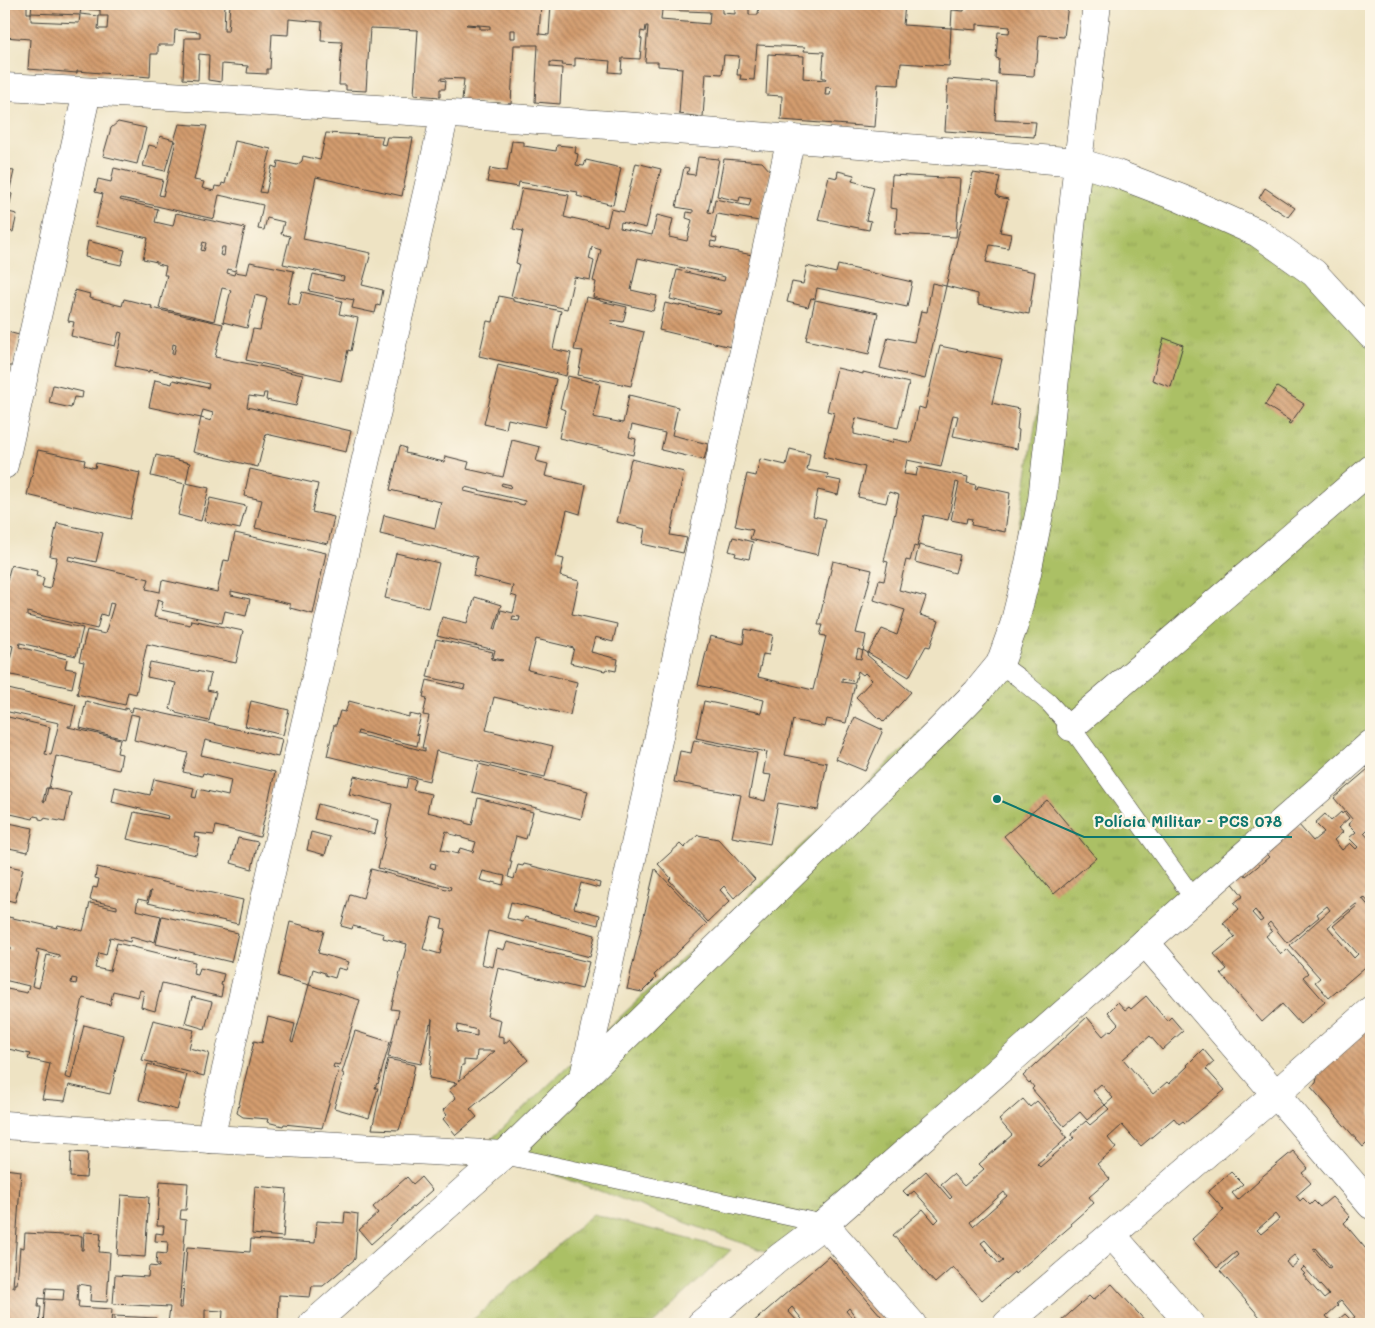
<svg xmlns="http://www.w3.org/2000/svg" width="1375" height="1328" viewBox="0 0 1375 1328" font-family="Mali,sans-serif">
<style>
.grass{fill:url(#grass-tufts);stroke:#646e40}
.building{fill:url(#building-back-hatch);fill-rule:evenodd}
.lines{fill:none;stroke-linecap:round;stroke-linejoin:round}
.lane-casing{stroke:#3c3a35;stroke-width:19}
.street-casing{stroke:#3c3a35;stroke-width:29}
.lane{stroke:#fff;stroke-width:18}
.street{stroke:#fff;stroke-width:28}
.leader{fill:none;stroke:#0f766e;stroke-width:2}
.callout-dot{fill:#0f766e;stroke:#fcf5e5;stroke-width:2}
.callout-label{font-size:15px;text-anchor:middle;font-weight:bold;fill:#0f766e;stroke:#fcf5e5;stroke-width:4.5;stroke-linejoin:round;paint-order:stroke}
</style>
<defs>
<pattern id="grass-tufts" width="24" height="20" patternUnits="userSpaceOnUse" patternTransform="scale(1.25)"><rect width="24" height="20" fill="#abc065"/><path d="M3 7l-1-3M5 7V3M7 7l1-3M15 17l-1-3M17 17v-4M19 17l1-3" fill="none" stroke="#93a457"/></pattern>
<pattern id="building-back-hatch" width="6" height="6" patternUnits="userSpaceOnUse" patternTransform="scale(1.25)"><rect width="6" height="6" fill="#d39c6e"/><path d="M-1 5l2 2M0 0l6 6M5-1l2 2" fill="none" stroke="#aa7e5a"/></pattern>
</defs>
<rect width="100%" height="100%" fill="#fcf5e5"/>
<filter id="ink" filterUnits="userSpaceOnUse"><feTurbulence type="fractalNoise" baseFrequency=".02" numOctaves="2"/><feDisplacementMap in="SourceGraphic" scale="10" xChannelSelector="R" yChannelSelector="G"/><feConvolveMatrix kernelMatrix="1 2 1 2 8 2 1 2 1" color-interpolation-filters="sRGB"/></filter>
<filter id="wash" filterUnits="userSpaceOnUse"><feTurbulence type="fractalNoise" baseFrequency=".0096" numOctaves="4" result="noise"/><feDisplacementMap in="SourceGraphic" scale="20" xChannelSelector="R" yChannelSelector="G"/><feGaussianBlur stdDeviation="1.12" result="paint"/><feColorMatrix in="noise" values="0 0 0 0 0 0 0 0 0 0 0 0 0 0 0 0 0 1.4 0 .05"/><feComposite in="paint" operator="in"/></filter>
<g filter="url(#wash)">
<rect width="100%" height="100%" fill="#eee3c3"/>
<g class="grass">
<polygon points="1078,162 1243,230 1313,279 1371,344 1371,744 780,1257 482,1148 997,660"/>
<polygon points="593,1214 731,1250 653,1324 468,1324"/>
</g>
<g id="blocks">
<g class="building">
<path d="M4 4H27V13H31V21L79 23 80 15 31 13 32 4H225L224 31H228L230 4H323V5L371 9V4H541L539 34 549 35 551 4H566V8L580 9V4H749V15H758L759 4H905L903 25 951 28 949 66 901 63 899 85 878 84 875 127 781 120 782 96 766 95 768 54 804 56 803 78 825 80 826 78H822L824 52 804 51 805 47 757 45 754 80 740 79 741 75H737L739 56 724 55 722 74 706 73 703 117 679 114 682 68 658 66V62H645L648 26H646L645 32 641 31 640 38 642 39 640 59 622 58 621 73 609 72 610 61 575 58V66L562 65 563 63 550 62V67L562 68 560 104 535 102 538 45H514L511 104 462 101 464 79 441 78V80L446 81 445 89H440V97L414 95 418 30 370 28 366 91 346 90V85H339L342 42 321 41 322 22 289 19 288 35 272 34 270 69H267V74L247 73 248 66 222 64 221 82 208 80 209 55 199 54 198 80 183 79 185 38H200V32L175 30 174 45H158V54H151L150 77 77 71V73L28 69 30 39 4 37ZM722 6H735V14L722 13ZM81 9 100 10V16H108L107 29H98L99 16 80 14ZM662 10 710 12 709 24 661 20ZM467 24 490 26V29H480V26L466 25ZM510 30H515V38H510ZM826 87 831 88 830 95H825Z"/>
<polygon points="965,4 1059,4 1068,5 1064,37 1039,35 1037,62 1035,62 1034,76 998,74 999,59 996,58 998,32 1009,33 1010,27 977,24 977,30 951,28 952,10 964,11"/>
<polygon points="948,79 997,83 995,120 1036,122 1034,137 945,131"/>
<polygon points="118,122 146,128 137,164 103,156 111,128"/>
<path d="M179 124 207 126 194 180 204 182 202 188 214 191 215 186 221 187 222 183 225 184 235 141 271 149 260 192 266 193 272 166 277 168 278 161 297 165 302 161 303 156 320 160 326 133 383 136 381 144 385 145 387 137 413 138 402 196 316 177 303 239 371 253 362 285 383 290 380 306 377 305 375 313 352 308 354 300 309 291 313 274 343 281 344 277 283 264 290 236 281 234 284 222 267 218 264 230 258 229 263 205 219 195 214 219 121 198 120 200 158 209 155 222 173 226 176 213 245 228 235 271 228 269 227 273 234 275 235 272 247 274 250 262 294 271 287 303 299 305 302 292 342 301 339 314 358 318 351 351 348 350 341 381 246 360 253 329 260 330 267 298 255 295 247 328 223 322 231 290 222 288 214 321 159 308 167 275H164L166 266 157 264V262L143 259 148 238 95 226 103 194 95 192 98 179 111 182 114 168 163 180 159 195 163 196 176 141H174ZM203 242 206 243 204 251 201 250ZM222 247H225L224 256 220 255Z"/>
<polygon points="4,125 8,125 5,147 4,147"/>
<polygon points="160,136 174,140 165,171 143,166 149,145 157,147"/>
<polygon points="512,141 524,142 524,146 556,151 557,145 576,147 575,153 578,154 576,165 584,166 586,160 621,168 613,205 577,196 578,192 519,182 518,187 487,182 490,168 507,171"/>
<polygon points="698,157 719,159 708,212 713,213 715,199 749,206 751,199 740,197 739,201 717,196 724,159 762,162 771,172 759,221 717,214 712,237 717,238 716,242 711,241 710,246 752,255 731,347 659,330 665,303 673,305 674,304 720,314 721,311 670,299 677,270 724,281 725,277 638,258 631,290 657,296 653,311 593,297 596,282 593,281 601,250 592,247 589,259 594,261 590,280 574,277 567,309 511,296 519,264 516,263 523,231 513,229 522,188 569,195 564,217 572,219 572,218 607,226 611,209 624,212 636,163 661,169 646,228 621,222 620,228 652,235 657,215 673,219 669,237 687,241 692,220 686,218 687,212 693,213 693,210 676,207 684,167 689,168 687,174 695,175"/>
<polygon points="4,160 9,161 7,170 14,171 9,193 12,194 8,212 17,214 13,232 4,230"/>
<polygon points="838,171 854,175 852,181 874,187 866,220 871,221 869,230 818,220 829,176 837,178"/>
<polygon points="973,173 1000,177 996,195 998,196 998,197 1008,199 1000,232 1011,234 1008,248 990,245 986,262 1035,272 1029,314 978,304 978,294 946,286 925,379 880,368 888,337 914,342 921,311 927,312 932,283 946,286"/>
<polygon points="892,175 960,179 956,237 895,234 897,209 890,208"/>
<polygon points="1265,188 1295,208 1288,217 1259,198"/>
<polygon points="88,241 125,250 121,265 85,257"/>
<polygon points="838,265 912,282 907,307 817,288 815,299 811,298 808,307 787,302 792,282 803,284 807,266 836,273"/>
<path d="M75 290 90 294 89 298 122 306 124 299 152 306 151 308 223 324 215 357 303 375 296 406 266 400 267 393H264L263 398 249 396 247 407 351 431 346 452 266 434 258 467 193 452 201 418 211 421 213 413 203 410 201 418 149 407 155 380 172 384 173 380 208 388 209 384 149 370V372L115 365 122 333 119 332 115 346 71 336 74 322 68 321ZM173 344 176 345 174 354H172Z"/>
<polygon points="499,296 513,299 513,301 561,311 553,349 571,353 566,376 479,356 487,321 493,322"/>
<polygon points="586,297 600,300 600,301 627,307 623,322 612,320 611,324 644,332 631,386 578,375 583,351 574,350"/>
<polygon points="815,300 878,313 869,354 806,340"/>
<polygon points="4,331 19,335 12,366 9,366 5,387"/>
<polygon points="1164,338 1183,345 1171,387 1152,380"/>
<polygon points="940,346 1002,359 992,403 1019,409 1017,429 1019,430 1017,449 953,436 958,416 953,415 941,467 907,460 904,474 916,476 918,467 968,477 967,483 976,485 975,489 977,490 978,486 1010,493 1005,532 971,525 972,519 967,518 966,523 951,520 959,483 956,482 948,520 924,515 917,547 914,546 910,561 906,560 899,590 926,597 920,615 939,621 930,647 926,646 909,677 868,653 882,629 897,635 905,610 874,600 879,580 884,581 888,562 884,561 899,495 889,492 886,503 858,497 865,467 823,457 834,413 827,411 837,368 863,374 863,372 909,383 898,428 856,418 853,429 854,429 854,434 892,443 893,439 911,443 919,407 925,409"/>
<polygon points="498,365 556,379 545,427 508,419 506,429 484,424"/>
<polygon points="568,376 600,384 593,417 623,423 629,395 678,407 672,435 708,444 704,460 661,450 665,433 632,425 629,437 636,439 633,455 559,438 565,410 560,408"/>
<polygon points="53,385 83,392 82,398 74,397 71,408 49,403"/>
<polygon points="1277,387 1304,404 1290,424 1288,423 1290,421 1265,405"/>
<path d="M512 440 540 447 536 461 548 464 545 476 586 485 580 514 567 510 556 557 564 559 560 576 579 581 572 614 617 624 613 642 595 637 591 652 618 659 616 671 606 669 605 671 570 663 574 648 536 639 528 670 577 682 570 715 494 697 486 730 553 746 545 777 436 751 429 781 327 756 334 725H336L340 711 345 712 346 710 349 701 409 717V714L419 716V715L421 716 416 734 419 735 417 746 358 731 357 734 425 751V748H422L429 716 423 715 427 698 423 697 427 680 464 689 465 685 427 677 436 639 493 652 491 659 502 661 503 660 493 658 495 650 437 636 442 617 467 623 475 597 501 605 494 629H496L501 610 513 613 517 597 511 595 513 586 473 576 477 557 380 534 384 515 435 528 441 502 390 490 400 446 406 448 405 453 444 462 445 456 469 462 467 469 503 477ZM502 483 511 485 510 488 501 485ZM465 487 525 501 524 505 464 491ZM513 616 520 617 519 621 512 620Z"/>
<polygon points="790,449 810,454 807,470 828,474 827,478 841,481 838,495 818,490 813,516 826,519 818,555 750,539 753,530 735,526 747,474 756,476 760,459 786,465"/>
<polygon points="38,450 85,460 84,465 95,468 96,463 140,473 130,519 27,495"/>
<polygon points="156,455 190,463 186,483 209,488 201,521 178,515 185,484 151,476"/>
<polygon points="631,459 684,472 670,535 687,538 683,553 642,544 645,529 617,522"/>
<polygon points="250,469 318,484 312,512 334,517 328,544 255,528 262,500 244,496"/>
<polygon points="210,498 246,506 240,529 204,521"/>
<polygon points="57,523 103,533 96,562 69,556 68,560 149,579 146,589 160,592 162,580 217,592 224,560 229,561 235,533 326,553 313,614 290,608 290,604 231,591 231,595 250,599 246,616 225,611 222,623 161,610 163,601 158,599 154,617 190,625 191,620 243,631 236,663 147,644 136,694 128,692 125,705 77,694 84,662 79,661 87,630 105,634 114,604 110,603 107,616 101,614 97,629 27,612 27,616 83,628 76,656 20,643 19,647 67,659 65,668 76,670 72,688 7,674 13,646 4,644 4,591 11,565 37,571 36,576 44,578 42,587 50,589 57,557 50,556"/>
<polygon points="733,537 753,542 749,559 735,556 736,553 729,551"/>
<polygon points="919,545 960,555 955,573 915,562"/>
<polygon points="396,553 439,563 428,608 385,598"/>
<polygon points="833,561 872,570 856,633 866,635 863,651 858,649 856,658 861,659 863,650 868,653 867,655 911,692 884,722 880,718 879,719 856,697 872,680 865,673 863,675 858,671 855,682 842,678 842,682 855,684 846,723 827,719 825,727 793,720 785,755 827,763 818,810 778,803 770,844 732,837 741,795 674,782 680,751 691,753 694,740 757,753 749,797 765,801 771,775 763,774 767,752 696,738 704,701 761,713 764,700 698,685 710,636 743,644 745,629 773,635 769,655 763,654 758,677 813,690 826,636 820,635 823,625 818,625"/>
<polygon points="150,662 211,674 207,690 216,692 209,721 176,713 176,711 170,709 176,683 147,677"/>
<polygon points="4,688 76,705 71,726 68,726 68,727 120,739 117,753 122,754 119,770 56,756 49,788 46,788 43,801 45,802 48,788 71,793 65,822 44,818 44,820 39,819 39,817 34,816 33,819 6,813 4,819 4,716 50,727 45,754 51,755 59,723 4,711"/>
<polygon points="86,701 125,710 125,708 129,709 129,711 132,712 133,707 282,739 278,757 205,740 201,755 275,772 260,837 216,826 214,835 195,833 194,837 200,838 196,855 127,839 134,812 168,819 169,816 112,802 115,787 150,795 154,779 194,788 192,797 196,798 198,789 228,796 231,780 203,773 202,776 183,772 188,753 134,740 139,716 131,714 125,739 80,728"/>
<polygon points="251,701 289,710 283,735 245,726"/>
<polygon points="855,717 883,730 865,771 836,759"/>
<path d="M1371 761V826L1364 833 1371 841V905L1364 897 1362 898 1371 909V962L1329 998 1315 982 1320 978 1290 945 1330 910 1327 906 1317 914 1319 917 1287 943 1270 922 1267 925 1272 931 1266 936 1281 954 1287 949 1308 973 1303 977 1325 1002 1300 1024 1282 1004 1262 1022 1221 974 1227 969 1214 954 1235 937 1223 923 1239 909 1234 903 1243 896 1231 881 1243 871 1246 876 1269 857 1265 853 1298 824 1313 841 1324 832 1315 823 1325 814 1331 821 1341 812 1342 814 1344 812 1349 818 1338 828 1343 832 1334 840 1342 850 1350 843 1356 849 1358 847 1349 838 1356 832 1348 824 1353 820 1334 798 1368 769 1365 766ZM1356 904 1358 905 1333 926 1358 954 1354 958 1328 927ZM1255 910 1263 920 1260 922 1252 913Z"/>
<polygon points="479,764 588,791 581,819 472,792"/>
<path d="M354 776 406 788 408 778 416 780 413 790 431 794 427 812 465 821V823L472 825 478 798 533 812 526 839 516 836 510 861H512L508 877 514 879 518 865 523 866 524 864 600 883 599 888 581 883 574 908 600 915 598 925 511 902 507 918 523 922 525 917 595 935 590 957 488 931 481 964 493 967 497 948 504 950 507 942 589 962 582 989 498 968 487 1016 501 1020 498 1036 504 1037V1044L510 1039 528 1060 470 1109 477 1117 456 1135 443 1119 447 1115 443 1110 456 1098 449 1090 457 1083 429 1078 432 1050H430L432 1019 431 1025 430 1024 421 1064 388 1057 399 1010 391 1009 407 944 383 938 384 934 353 926 352 929 341 926 350 894 363 898 371 869 450 890 451 887 378 868 386 837 385 836 392 804 349 794ZM446 831 450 833V834L462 837V838L476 842 473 852 460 848 458 854 441 850ZM431 863 436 864 435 869 430 867ZM483 871 505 876 503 885 492 882V883L480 880ZM432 917 443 920 441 928 446 929 440 954 423 949ZM458 1025 477 1030V1036L457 1032ZM477 1051H495L459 1081 462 1065H464V1060L476 1061Z"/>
<polygon points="1047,800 1096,858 1054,894 1004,836"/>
<polygon points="318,804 378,820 375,834 314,819"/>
<polygon points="4,822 33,828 28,852 4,847"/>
<polygon points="311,832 330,837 325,855 307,850"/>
<polygon points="698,835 718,839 755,879 734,898 724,886 720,890 730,901 708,922 669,880 671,878 658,864 680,844 684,848"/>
<polygon points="238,838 258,842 252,869 231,863"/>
<polygon points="4,865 23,869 15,902 4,899"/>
<path d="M97 867 243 900 238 924 148 903 151 891H150L147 901 138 899 136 910 161 916 155 942 149 940 148 942 131 937 130 942 110 937 106 955 99 953 95 968 110 971 117 943 195 962 193 974 198 975 200 968 224 974 221 985 223 986 221 997 162 983 155 1011 141 1007 144 991 140 990 138 997 113 991 110 1005 83 998 65 1077 71 1079 84 1025 124 1035 110 1094 69 1085 65 1101 42 1099 50 1064 28 1059 30 1054 4 1048V999L7 989 27 993 29 986 4 980V949L11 950V947L4 945V916L57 928 58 925 83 931 90 903 117 909V906L90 900 93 887 97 888 99 879 95 878ZM37 949 59 955V958L47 955 39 988 32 986 39 953H36ZM72 978 77 979 76 984 71 983Z"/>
<polygon points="655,869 707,924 654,975 656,978 642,992 627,989"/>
<polygon points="162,916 238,933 231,962 156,944"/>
<polygon points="290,922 324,931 318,953 349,962 346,970 338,968 335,978 325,975 325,973 313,969 309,985 278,976"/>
<polygon points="309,985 360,1000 340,1065 334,1064 333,1067 339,1069 322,1128 284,1124 283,1126 267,1122 268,1119 243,1117 237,1113 254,1041 262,1043 268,1017 295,1024 291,1041 293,1042"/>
<path d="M1146 996 1167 1021 1171 1017 1183 1031 1162 1050 1150 1036 1123 1059 1153 1094 1167 1082 1169 1084 1188 1066 1187 1065 1203 1049 1214 1062 1206 1069 1225 1090 1185 1123 1183 1121 1179 1124 1174 1118 1141 1146 1122 1125 1108 1138 1116 1148 1097 1164 1110 1179 1089 1197 1094 1203 1070 1224 1072 1225 1015 1274 1014 1272 982 1300 953 1267 935 1283 893 1235 923 1209 935 1223 939 1219 914 1191 908 1196 903 1191 926 1171 950 1199 952 1197 941 1184 953 1174 964 1186 984 1169 979 1164 1012 1135 999 1120 1023 1099 1030 1107 1037 1101 1063 1130 1062 1132 1067 1138 1037 1164 1040 1167 1074 1138 1071 1134 1086 1121 1090 1125 1109 1109 1105 1105 1087 1120 1080 1112 1064 1126 1032 1089 1034 1087 1030 1082 1029 1083 1023 1076 1087 1017 1103 1036 1110 1030 1111 1031 1118 1024 1108 1012 1118 1002 1125 1010 1129 1007 1131 1009ZM1101 1084 1113 1098 1105 1105 1093 1091ZM1004 1192 1007 1196 973 1226 970 1222ZM985 1240 1003 1261 999 1264 981 1243Z"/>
<polygon points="192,997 212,1002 205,1029 185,1023"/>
<polygon points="1371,1014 1371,1146 1368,1142 1363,1147 1311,1087 1316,1083 1320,1064"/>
<polygon points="153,1020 194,1030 189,1048 209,1053 204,1076 142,1060"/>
<polygon points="355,1031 390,1042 378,1084 377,1083 375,1088 378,1088 369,1118 334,1108 344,1074 342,1073"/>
<polygon points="388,1059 415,1065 405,1115 404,1115 399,1130 372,1129"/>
<polygon points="148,1064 187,1075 177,1110 139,1100"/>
<path d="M1293 1151 1308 1168 1302 1173 1311 1183 1296 1196 1300 1201 1303 1198 1310 1205 1314 1201 1320 1207 1332 1197 1350 1217 1344 1223 1371 1255V1324H1266L1220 1271 1238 1255 1236 1252 1217 1268 1192 1239 1224 1210 1208 1192 1231 1172 1243 1184 1232 1193 1238 1200 1259 1181 1258 1180ZM1275 1214 1279 1219 1261 1234 1257 1230ZM1315 1248 1331 1267 1329 1268 1313 1249ZM1294 1255 1299 1261 1291 1268 1286 1262ZM1304 1267 1329 1295 1324 1299 1303 1275 1305 1274 1301 1270ZM1341 1300 1355 1317 1351 1320 1345 1314 1333 1324 1326 1316 1338 1305 1336 1304Z"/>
<polygon points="71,1152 88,1153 86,1178 70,1177"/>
<path d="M4 1169 21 1171 13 1287H15V1284H17L20 1247 24 1248 25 1233 82 1236 81 1250H83L84 1232 101 1233 99 1252 110 1253 107 1302 90 1301 91 1286 78 1284 77 1301H79L78 1307 112 1309 111 1324H43L45 1299 39 1298 38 1307H41L39 1324H4ZM46 1288 64 1289 63 1300 45 1299Z"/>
<polygon points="407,1177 413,1184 421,1177 432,1190 371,1244 359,1230 378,1213 373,1207"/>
<polygon points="160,1181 188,1183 186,1210 181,1210 180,1219 186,1220 179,1308 182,1308 187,1247 250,1252 251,1239 315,1243 317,1221 344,1223 345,1212 358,1214 355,1259 323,1286 312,1286 310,1297 279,1295 278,1324 244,1323 244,1324 222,1324 223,1311 205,1310 205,1324 168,1324 170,1307 113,1304 115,1275 148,1277 149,1266 159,1267 160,1264 156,1264 157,1253 167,1254 168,1242 155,1241 156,1233 163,1234 164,1226 157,1226"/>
<polygon points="255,1186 287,1189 283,1237 252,1234"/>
<polygon points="121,1195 149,1197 145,1257 117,1255"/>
<polygon points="829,1256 888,1324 861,1324 849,1308 846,1311 857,1324 806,1324 792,1307 788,1311 800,1324 751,1324"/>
<polygon points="1112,1284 1148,1324 1064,1324 1061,1321 1089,1296 1093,1300"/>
<polygon points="114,1316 156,1318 155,1324 114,1324"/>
</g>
</g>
</g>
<g filter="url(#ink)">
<use href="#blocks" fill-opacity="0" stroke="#3c3a35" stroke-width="1"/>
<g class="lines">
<g class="lane-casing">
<g id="lane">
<polyline points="1000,664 1019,678 1049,703 1071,727 1194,899"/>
<polyline points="504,1155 824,1224"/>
</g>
</g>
<g class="street-casing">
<g id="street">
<path d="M4 87C362 105 721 132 1078 162L1117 174 1180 198 1258 233 1314 273 1371 335"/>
<polyline points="4,465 87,92"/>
<polyline points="1071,727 1371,469"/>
<polyline points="1145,942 1371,1205"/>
<polyline points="584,1076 791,138"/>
<polyline points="4,1125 210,1139 504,1155"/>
<polyline points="210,1139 445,114"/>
<polyline points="824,1224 912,1324"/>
<polyline points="1112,1235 1190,1324"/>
<polyline points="313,1324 504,1155 937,733 977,692 1000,664 1014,625 1027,573 1042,500 1078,162 1097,4"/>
<polyline points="701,1324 780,1257 824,1224 1371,744"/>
<polyline points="1007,1324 1276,1094 1371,1010"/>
</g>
</g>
<use href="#lane" class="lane"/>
<use href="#street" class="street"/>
</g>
</g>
<path class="leader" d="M997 799L1084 837H1292"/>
<circle class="callout-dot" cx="997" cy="799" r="5"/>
<g class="callout-label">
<text x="1188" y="827">Polícia Militar - PCS 078</text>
</g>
<rect width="1375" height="1328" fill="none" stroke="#fcf5e5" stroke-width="20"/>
</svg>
